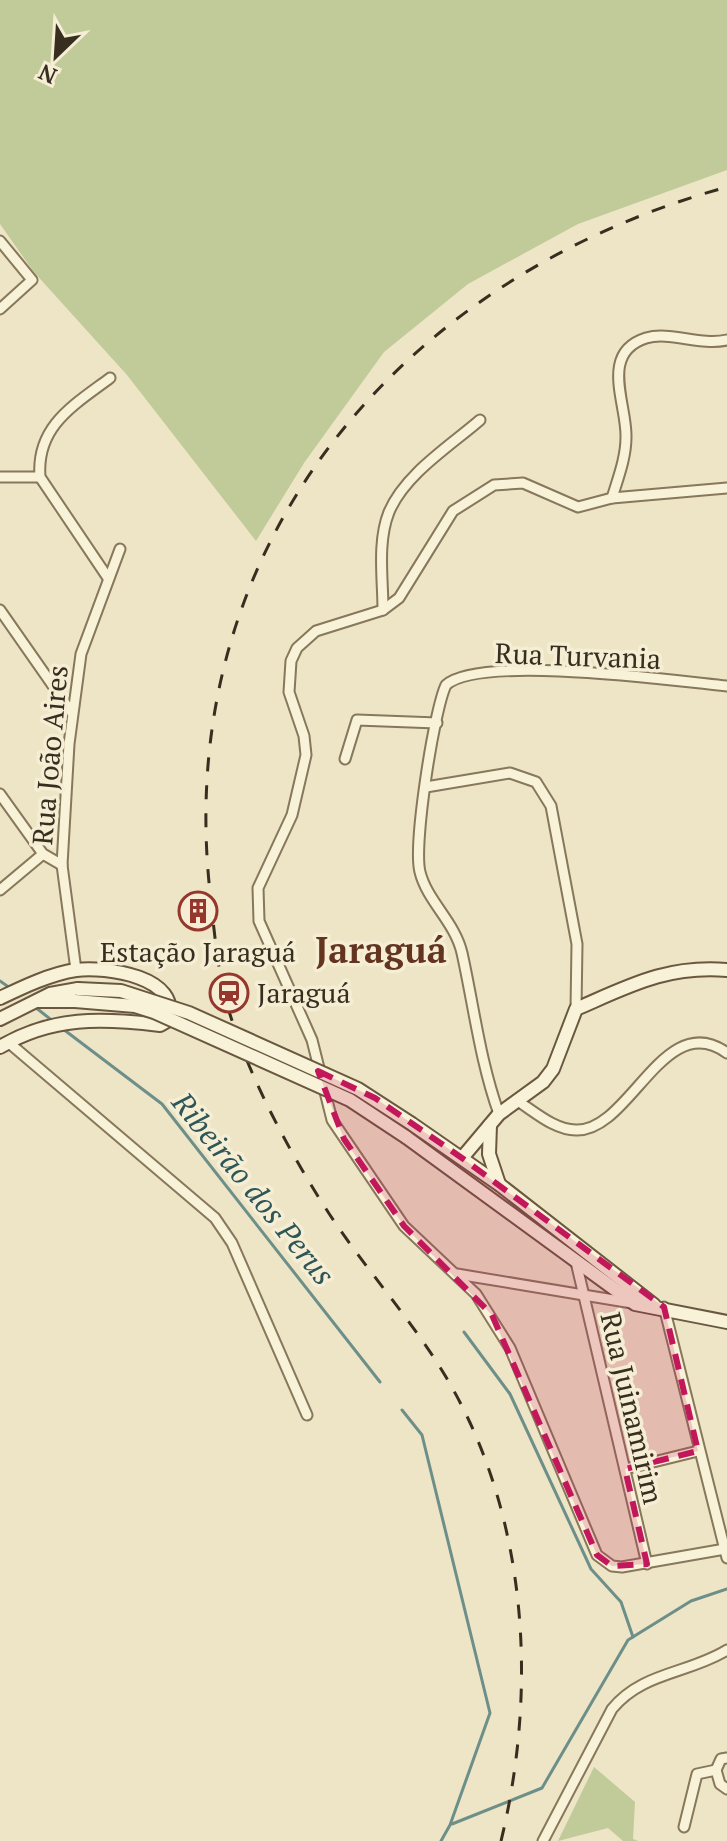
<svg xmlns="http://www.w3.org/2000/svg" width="727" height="1841" viewBox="0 0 727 1841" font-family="'PT Serif',serif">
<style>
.green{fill:#c0cb99}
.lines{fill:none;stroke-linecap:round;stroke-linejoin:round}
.stream{stroke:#6d8f8a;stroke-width:3}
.street-casing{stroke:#87775b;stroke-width:13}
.secondary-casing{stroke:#69583f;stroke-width:16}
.street{stroke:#f8f2d8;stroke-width:9}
.secondary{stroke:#f8f2d8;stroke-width:12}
.rail{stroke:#382e1f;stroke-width:3;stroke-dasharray:14 14;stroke-linecap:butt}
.secondary-bridge-casing{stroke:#69583f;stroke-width:16;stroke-linecap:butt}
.secondary-bridge{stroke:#f8f2d8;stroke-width:12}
.marked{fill:#c2185b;fill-opacity:0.2;stroke:#c2185b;stroke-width:6;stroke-dasharray:16 10;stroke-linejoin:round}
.labels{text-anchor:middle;stroke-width:7;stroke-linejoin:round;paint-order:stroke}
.street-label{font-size:28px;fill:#382e1f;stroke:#f5eed4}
.poi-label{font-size:28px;fill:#382e1f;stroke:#f5eed4}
.water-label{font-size:30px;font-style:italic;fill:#2f5657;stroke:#f5eed4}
.district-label{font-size:36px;font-weight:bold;fill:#633420;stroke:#f5eed4}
</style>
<rect width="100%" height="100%" fill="#ede5c5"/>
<g class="green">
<polygon points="0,0 727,0 727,170 578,224 468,284 384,352 304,463 256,541 127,375 33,271 0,224"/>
<polygon points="594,1767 635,1802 633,1839 638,1841 623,1841 608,1828 558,1841"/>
</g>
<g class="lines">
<g class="stream">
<polyline points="0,981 10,988"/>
<polyline points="35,1007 54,1022"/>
<polyline points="63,1029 162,1104 380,1382"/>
<polyline points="464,1332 510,1394 591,1569 621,1602 633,1637"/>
<polyline points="402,1410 422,1435 490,1713 450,1825 441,1841"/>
<polyline points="452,1824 542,1788 628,1640 691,1601 727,1589"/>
</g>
<g class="street-casing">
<g id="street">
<polyline points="0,241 32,280 0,309"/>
<polyline points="0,477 40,477"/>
<path d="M612 498C618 478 626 458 626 437 627 404 599 353 646 338 670 331 700 346 727 340"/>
<path d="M108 578 40 477C36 426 74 405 110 378"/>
<polyline points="0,610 72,713"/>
<path d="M383 610C383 579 377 542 389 512 405 474 450 446 480 420"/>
<polyline points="345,759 357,720 437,723"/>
<polyline points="426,787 510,773 536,782 551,806 577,944 576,1009"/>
<polyline points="0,794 43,854 62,865"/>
<polyline points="0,890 43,854"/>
<polyline points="76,970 62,865 69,744 81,654 120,549"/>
<polyline points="8,1042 215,1218 232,1243 307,1415"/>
<path d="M516 1100C534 1111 554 1130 576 1130 630 1132 664 1007 727 1053"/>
<path d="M499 1114C480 1061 474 1007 462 953 455 922 427 901 420 872 413 845 434 710 446 685 480 654 677 681 727 686"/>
<polyline points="576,1262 647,1564"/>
<polyline points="457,1274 632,1303"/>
<polyline points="664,1307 727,1558"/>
<polyline points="625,1469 698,1451"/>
<polyline points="725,1549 622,1567 612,1566 597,1555 510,1348 476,1294 404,1226 332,1120 312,1040 259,921 258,888 292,815 306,755 304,736 289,692 291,661 297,648 316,631 383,610 399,598 453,511 494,485 523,483 578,507 612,498 727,488"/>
<polyline points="716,1770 720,1784 727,1789"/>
<polyline points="716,1770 721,1759 727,1758"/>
<polyline points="684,1827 697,1774 716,1770"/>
<path d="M543 1841 612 1709C642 1672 688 1674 727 1650"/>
</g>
</g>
<g class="secondary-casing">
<g id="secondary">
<path d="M0 998C23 987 50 974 76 970 105 966 184 977 167 1021L160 1025C102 1018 52 1016 0 1047"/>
<polyline points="37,1001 75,1001"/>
<polyline points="0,1019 50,994 78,989"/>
<polyline points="412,1124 500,1185 654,1305"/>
<polyline points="490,1125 489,1154 499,1184"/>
<polyline points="406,1137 635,1304 727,1322"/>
<path d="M462 1158 499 1114 543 1082 553 1069 576 1009C629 986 667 965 727 970"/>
</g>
</g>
<use href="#street" class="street"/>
<use href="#secondary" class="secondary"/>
<path class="rail" d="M501 1841C538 1688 528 1515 446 1377 412 1320 367 1271 330 1215 290 1154 246 1072 226 1001 217 966 214 928 210 892 172 545 402 276 727 187"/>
<g class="secondary-bridge-casing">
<g id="secondary-bridge">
<polyline points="78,989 121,991 189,1013 358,1089 412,1124"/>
<polyline points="75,1001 135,1006 154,1012 350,1100 406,1137"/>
</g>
</g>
<use href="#secondary-bridge" class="secondary-bridge"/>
</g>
<path class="marked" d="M318 1071 375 1098 462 1158 664 1307 698 1451 625 1469 647 1564 612 1566 597 1555 492 1315 404 1226 344 1139Z"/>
<defs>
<g id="building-ring" transform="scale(2)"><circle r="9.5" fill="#f5eed4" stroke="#95372d" stroke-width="1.5"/><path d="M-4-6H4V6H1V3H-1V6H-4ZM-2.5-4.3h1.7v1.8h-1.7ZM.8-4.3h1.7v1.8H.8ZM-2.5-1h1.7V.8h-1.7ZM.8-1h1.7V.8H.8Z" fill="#95372d"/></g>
<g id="station-ring" transform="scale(2)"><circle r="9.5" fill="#f5eed4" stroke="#95372d" stroke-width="1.5"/><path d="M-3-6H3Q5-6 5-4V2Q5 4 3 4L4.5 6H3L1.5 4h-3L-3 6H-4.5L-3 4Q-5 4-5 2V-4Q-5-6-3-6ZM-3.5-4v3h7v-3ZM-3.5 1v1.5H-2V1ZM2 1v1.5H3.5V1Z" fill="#95372d"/></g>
</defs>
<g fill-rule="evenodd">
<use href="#building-ring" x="198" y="911"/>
<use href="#station-ring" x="229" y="993"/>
</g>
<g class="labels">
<g class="street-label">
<text transform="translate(578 656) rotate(2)" y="10">Rua Turvania</text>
<text transform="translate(50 755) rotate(-85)" y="10">Rua João Aires</text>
<text transform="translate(632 1408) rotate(77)" y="10">Rua Juinamirim</text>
</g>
<g class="poi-label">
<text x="198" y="962">Estação Jaraguá</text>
<text x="257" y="1003" text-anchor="start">Jaraguá</text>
</g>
<g class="water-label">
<text transform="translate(253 1189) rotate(51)" y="10">Ribeirão dos Perus</text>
</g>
<g class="district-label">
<text x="381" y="963">Jaraguá</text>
</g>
</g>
<g transform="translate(56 56) rotate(205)" stroke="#f5eed4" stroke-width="6" paint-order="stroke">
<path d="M0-6L14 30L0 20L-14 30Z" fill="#382e1f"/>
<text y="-12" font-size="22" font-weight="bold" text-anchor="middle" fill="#382e1f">N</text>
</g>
</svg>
